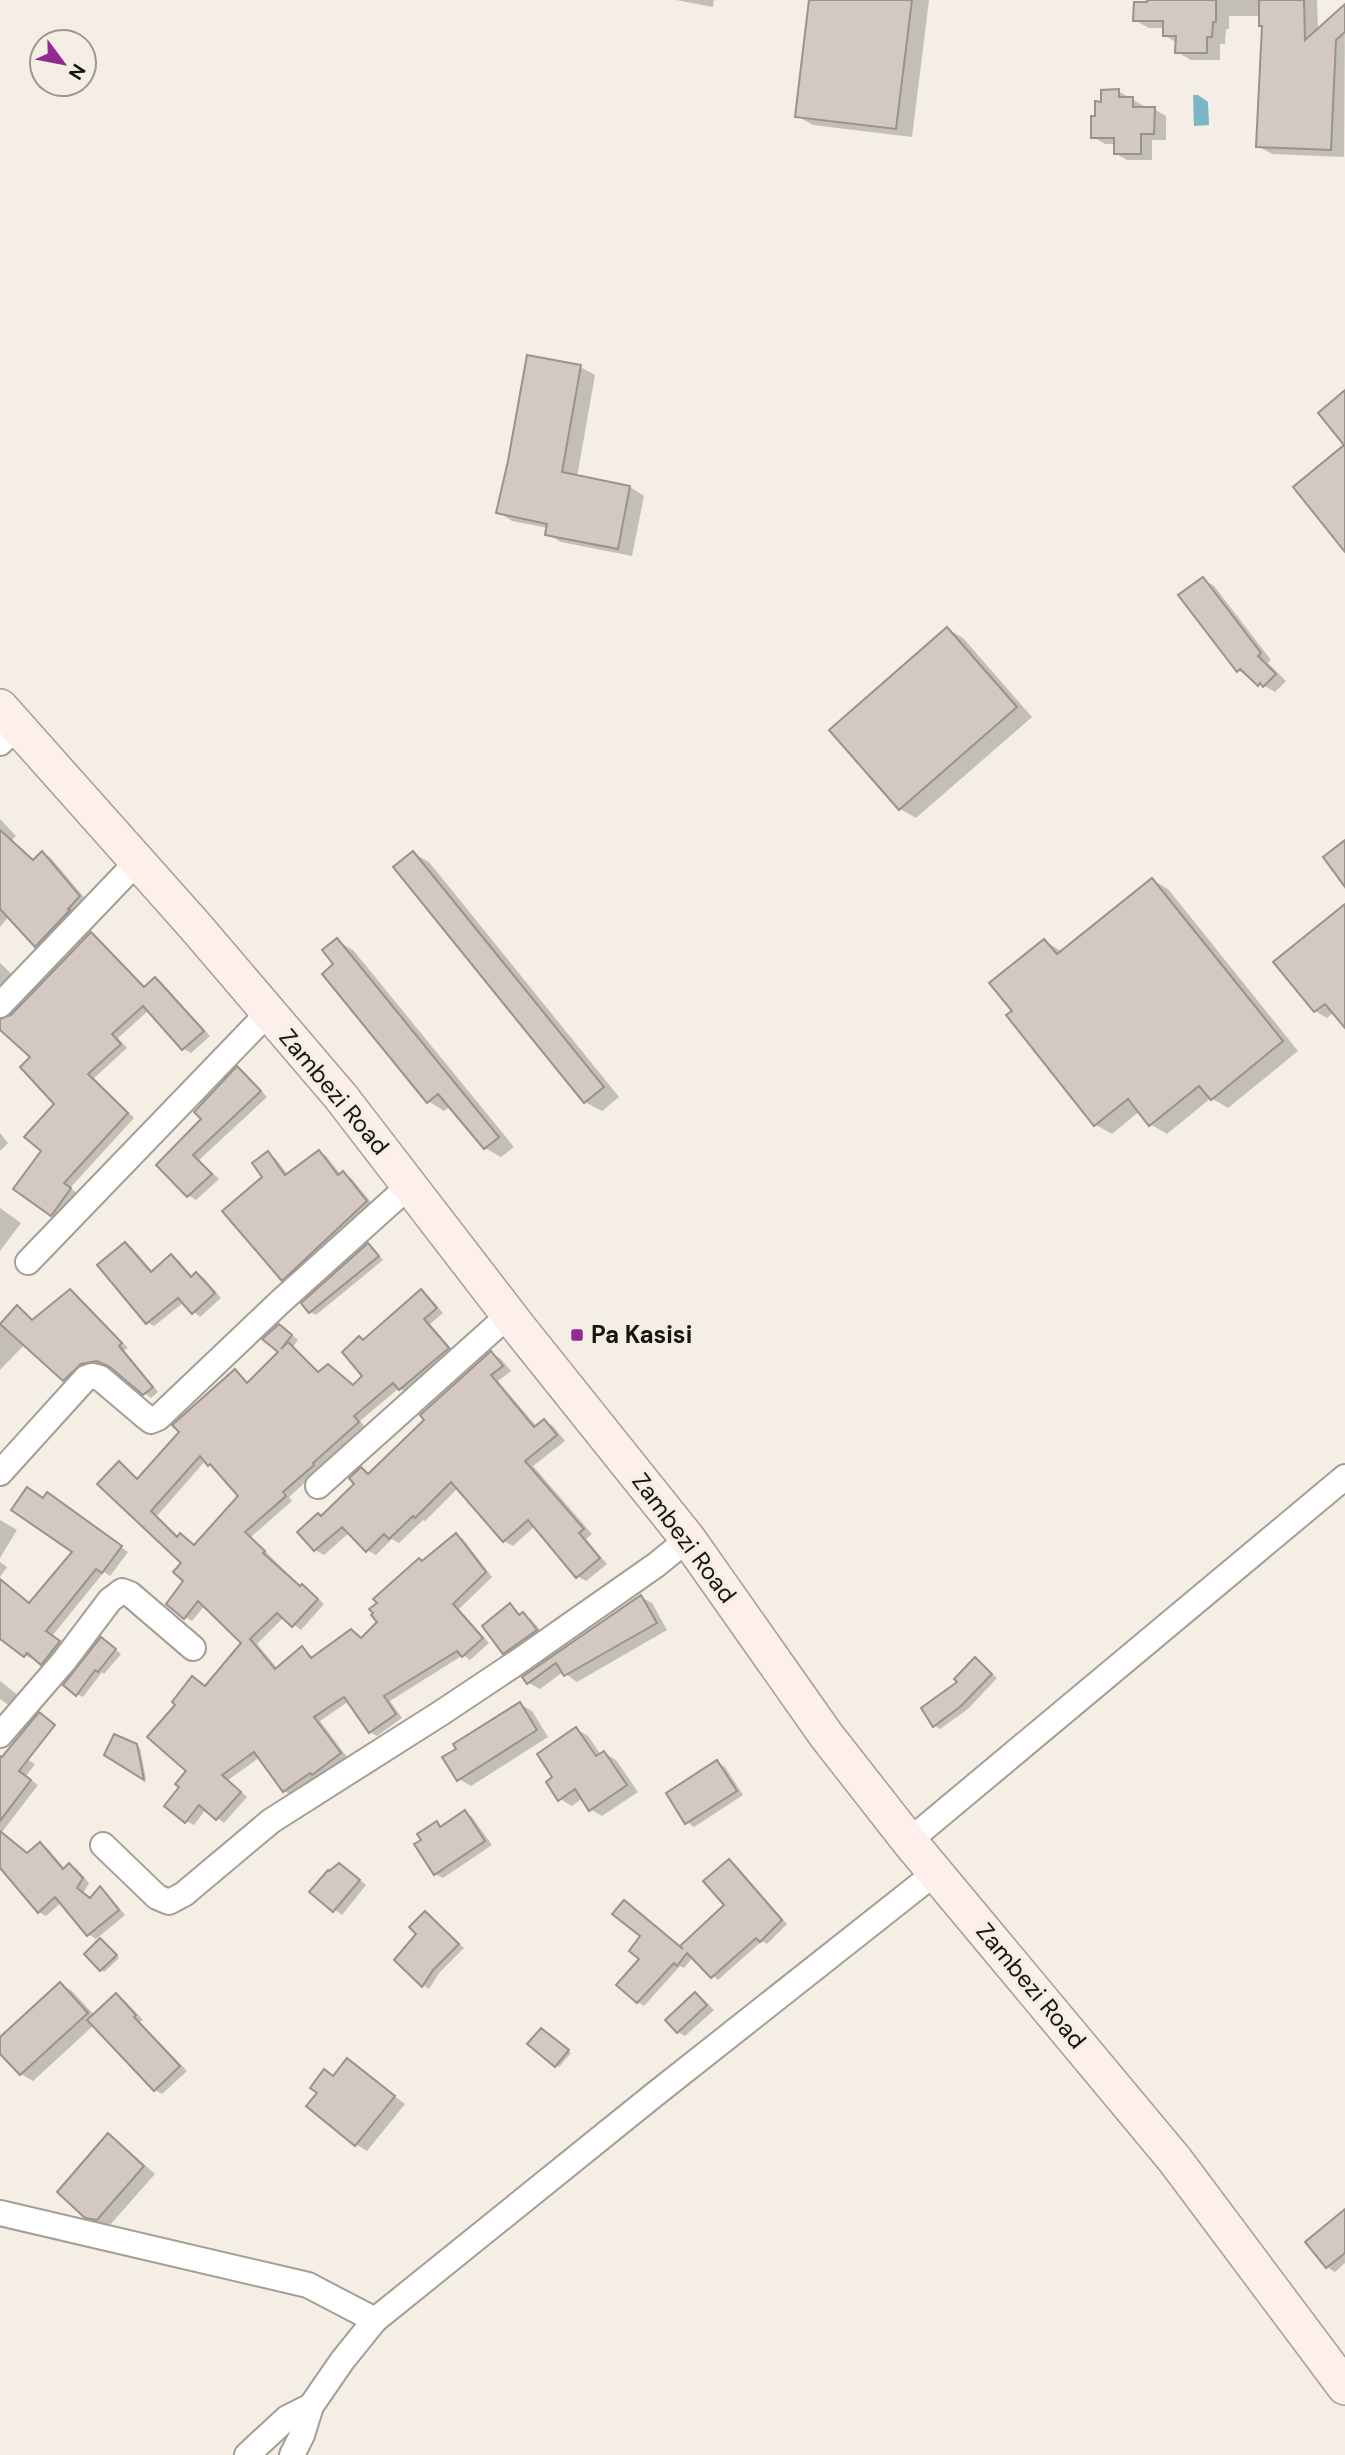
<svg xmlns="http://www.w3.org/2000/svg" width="1345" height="2455" viewBox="0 0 1345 2455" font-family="'DM Sans',sans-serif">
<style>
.water{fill:#7cb5c6}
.shadow{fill:#0003;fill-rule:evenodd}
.building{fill:#d3c9c2;stroke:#9b928b;stroke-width:2;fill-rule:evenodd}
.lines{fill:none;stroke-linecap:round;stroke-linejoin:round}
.minor-casing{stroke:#a49f95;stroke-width:28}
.secondary-casing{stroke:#a49f95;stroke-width:38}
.minor{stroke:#fff;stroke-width:24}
.secondary{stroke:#fdefec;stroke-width:35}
.poi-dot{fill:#922b90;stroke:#f4eee4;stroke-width:2.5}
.labels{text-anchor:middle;stroke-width:6;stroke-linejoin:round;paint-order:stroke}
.street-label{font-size:24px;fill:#171511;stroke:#f4eee4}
.poi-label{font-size:24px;font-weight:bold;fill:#171511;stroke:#f4eee4;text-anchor:start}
</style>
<rect width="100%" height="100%" fill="#f4eee4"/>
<polygon class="water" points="1193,95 1198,95 1208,102 1209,125 1194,126"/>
<g class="shadow">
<polygon points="676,0 714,0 713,7"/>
<polygon points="811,0 929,0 912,137 813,125 797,116"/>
<polygon points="1149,0 1317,0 1318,30 1345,6 1344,157 1272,154 1258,146 1264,27 1261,16 1229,16 1229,29 1226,29 1225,44 1220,44 1220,60 1191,60 1177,52 1177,43 1164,35 1164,28 1149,28 1135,20 1148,4"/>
<polygon points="1118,91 1144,106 1144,109 1154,109 1166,116 1166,140 1152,140 1152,160 1127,160 1115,153 1115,144 1105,144 1093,137 1102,103"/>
<polygon points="580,367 595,375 577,477 630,487 644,496 632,556 561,542 547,534 548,528 512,521 498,512"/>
<polygon points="1203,579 1214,586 1271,660 1268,663 1286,681 1275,692 1238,670"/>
<polygon points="947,629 963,638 1032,717 916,818 900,809"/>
<polygon points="0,819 16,836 12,840 34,861 42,853 50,857 87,901 44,949 37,945 9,916 0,927"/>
<polygon points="413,853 429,862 619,1097 602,1111 585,1102"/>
<polygon points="1152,880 1168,889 1298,1051 1228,1108 1211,1098 1167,1134 1150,1124 1140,1111 1112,1134 1096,1125 1014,1012 1045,941 1062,952"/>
<polygon points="1345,908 1345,1021 1334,1012 1327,1018 1315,1011"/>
<polygon points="91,934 98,938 146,988 155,979 162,983 210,1036 191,1053 184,1049 149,1010 118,1038 127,1048 94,1078 134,1118 70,1188 77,1193 59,1219 52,1215 43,1151 56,1104 33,1057 0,1028 0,1021 12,1017"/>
<polygon points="337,941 353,950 514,1147 501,1157 485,1148 450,1106 444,1111 428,1101 336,964"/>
<polygon points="0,963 16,978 0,997"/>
<polygon points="237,1069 245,1073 267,1097 199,1160 219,1179 196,1200 188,1195 158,1165 203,1120"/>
<polygon points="0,1133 8,1143 0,1151"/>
<polygon points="319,1152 326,1156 341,1175 344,1173 351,1178 374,1206 290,1284 283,1279 264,1178 268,1154 275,1158 288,1175"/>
<polygon points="0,1208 21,1223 0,1251"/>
<polygon points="125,1244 132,1248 153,1272 171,1256 179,1261 193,1277 197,1274 204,1278 221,1298 200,1317 184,1302 154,1326 147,1322"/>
<polygon points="368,1245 383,1260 316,1315 310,1312 303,1303"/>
<polygon points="70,1291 77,1295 128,1348 124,1350 158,1392 151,1398 106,1363 88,1367 71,1384 25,1344 0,1370 0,1326 17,1307 34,1321"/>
<path d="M421 1291 428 1296 443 1313 430 1324 455 1353 407 1393 399 1388 360 1421 365 1427 319 1467 320 1469 289 1497 292 1501 251 1537 301 1587 309 1590 324 1604 301 1630 284 1617 257 1644 278 1669 303 1649 314 1658 351 1631 363 1639 380 1622 423 1563 456 1535 463 1539 492 1577 459 1609 489 1643 470 1660 463 1655 390 1701 402 1718 377 1736 370 1732 349 1701 320 1721 347 1757 321 1778 317 1776 292 1795 284 1791 260 1757 228 1780 247 1797 224 1823 206 1809 194 1825 186 1821 182 1787 189 1771 206 1687 244 1643 205 1605 192 1621 185 1617 186 1581 183 1563 119 1463 139 1479 235 1371 249 1384 281 1352 265 1339 286 1330 298 1340 293 1347 320 1373 335 1370 355 1386 364 1376V1341ZM206 1460 217 1469 240 1496 195 1546 181 1535 179 1537 157 1516Z"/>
<polygon points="491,1353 500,1358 511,1371 498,1381 537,1427 544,1421 553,1426 565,1441 533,1466 592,1534 586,1539 607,1564 586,1581 577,1576 535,1526 513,1546 504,1541 458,1488 425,1521 423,1520 399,1543 392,1539 376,1555 367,1550 350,1532 324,1555 315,1550 322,1517 356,1484 362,1469 370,1474"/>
<polygon points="54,1499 128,1552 110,1576 104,1572 52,1636 66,1647 50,1667 34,1657 32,1659 25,1655 0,1637 0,1580 30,1604 75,1551 43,1500"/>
<polygon points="0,1520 17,1530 0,1558"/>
<polygon points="0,1562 7,1567 0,1577"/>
<polygon points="641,1597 652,1603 667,1630 577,1682 563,1672 540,1689 529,1683"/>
<polygon points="510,1605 522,1615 531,1619 544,1635 512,1657 505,1652"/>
<polygon points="107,1642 121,1654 104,1674 102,1672 83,1697 77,1694"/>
<polygon points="975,1659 997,1678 968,1709 940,1729 934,1725"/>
<polygon points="0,1681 23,1699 14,1709 0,1699"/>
<polygon points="520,1704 532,1711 548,1737 471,1786 459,1779"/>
<polygon points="576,1729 588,1736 601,1755 604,1753 616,1760 638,1792 602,1816 590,1809 583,1798 572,1806 560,1799 555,1777"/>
<polygon points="115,1736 140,1748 146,1779 116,1762"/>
<polygon points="11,1750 35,1764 26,1776 38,1785 2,1832 28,1854 40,1844 48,1849 65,1869 69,1865 77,1869 89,1883 83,1894 91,1900 100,1889 107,1893 125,1915 96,1939 88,1934 62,1902 46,1916 39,1912 0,1867 0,1762"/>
<polygon points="717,1762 725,1767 743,1795 694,1827 687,1822"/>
<polygon points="465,1812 472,1817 492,1845 443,1878 436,1874 423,1840 437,1823 443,1827"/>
<polygon points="729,1861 735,1864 787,1924 767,1944 762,1941 718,1980 693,1957 684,1968 680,1966 644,2006 638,2002 619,1985 681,1948 727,1905"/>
<polygon points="347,1870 366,1885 342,1915 312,1892"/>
<polygon points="425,1913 464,1948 439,1973 429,1989 423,1985 418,1933"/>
<polygon points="104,1942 119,1958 104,1972 86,1954"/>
<polygon points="60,1984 72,1991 95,2016 116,1996 124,2000 143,2020 140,2022 187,2071 162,2094 155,2090 94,2025 33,2081 21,2074 0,2051 0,2040"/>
<polygon points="695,1994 703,1999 714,2010 685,2036 678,2032"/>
<polygon points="545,2032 571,2053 559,2067 530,2044"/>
<polygon points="348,2061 405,2104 367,2151 356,2144 334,2077"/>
<polygon points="108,2136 120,2143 155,2174 109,2226 99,2224 86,2216"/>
<polygon points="1345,2210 1345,2263 1335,2272 1327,2267"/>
</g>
<g class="building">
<polygon points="809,0 912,0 896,129 795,117"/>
<polygon points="1147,0 1216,0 1216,22 1213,22 1212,37 1207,37 1207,53 1175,53 1176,36 1163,36 1163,21 1133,21 1134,2 1147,2"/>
<polygon points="1259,0 1304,0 1305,40 1345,4 1345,32 1336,40 1331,150 1256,147 1262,26 1259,26"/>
<polygon points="1119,89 1119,97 1133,97 1133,107 1155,107 1154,134 1141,134 1141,154 1114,154 1114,138 1091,138 1091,116 1095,116 1095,101 1101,102 1101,90"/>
<polygon points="527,355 581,365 562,472 630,486 618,549 545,535 547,524 496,513 508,461"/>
<polygon points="1345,390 1345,552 1293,487 1344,445 1318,413"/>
<polygon points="1203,577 1261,653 1258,656 1276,674 1263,687 1260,683 1258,686 1240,669 1237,672 1178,595"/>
<polygon points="947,627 1017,707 899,810 829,730"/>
<polygon points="0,830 33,860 42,851 80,896 68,909 70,910 35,947 0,909"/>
<polygon points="1345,840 1345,887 1323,857"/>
<polygon points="413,851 604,1087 584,1103 393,867"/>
<polygon points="1152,878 1283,1041 1211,1100 1199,1086 1149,1126 1128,1099 1094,1126 1006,1015 1012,1011 989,983 1044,939 1057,954"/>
<polygon points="1345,904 1345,1028 1325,1004 1314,1012 1273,962"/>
<polygon points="91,932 144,987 155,977 204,1031 182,1050 143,1006 112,1034 121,1044 88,1074 128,1113 64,1183 71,1188 51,1216 13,1189 41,1151 24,1137 54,1104 20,1067 30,1057 0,1030 0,1019 11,1015"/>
<polygon points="337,938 499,1137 484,1149 438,1094 427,1103 322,974 333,964 322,950"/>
<polygon points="237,1066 261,1091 193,1155 212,1174 187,1197 156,1165 201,1119 194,1112"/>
<polygon points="319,1150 338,1175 343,1171 367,1201 282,1281 222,1211 262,1177 252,1163 268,1151 285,1175"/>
<polygon points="125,1242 151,1272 171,1254 191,1277 196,1272 215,1293 192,1314 178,1298 146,1324 97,1265"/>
<polygon points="368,1243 379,1256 309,1313 301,1303"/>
<polygon points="70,1289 122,1343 119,1346 153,1387 143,1395 110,1367 97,1361 81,1364 63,1381 0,1324 17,1305 32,1320"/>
<path d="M421 1289 437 1308 424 1319 449 1348 399 1390 393 1383 354 1416 359 1422 313 1463 314 1465 283 1492 286 1496 245 1532 265 1551 263 1553 300 1586 302 1584 318 1599 292 1627 277 1613 250 1639 275 1669 302 1646 311 1658 351 1629 361 1638 377 1622 371 1615 373 1613 369 1609 377 1603 373 1599 419 1558 422 1561 456 1533 486 1572 453 1604 483 1638 462 1657 457 1651 384 1696 396 1714 369 1733 344 1697 314 1717 341 1753 312 1775 310 1773 283 1792 254 1752 222 1775 241 1792 216 1820 199 1805 185 1823 164 1806 179 1787 175 1784 186 1771 147 1737 175 1705 172 1702 192 1676 205 1686 241 1643 198 1601 184 1619 166 1604 183 1581 173 1572 181 1563 97 1484 119 1461 137 1479 179 1432 172 1425 235 1369 247 1383 278 1352 262 1339 279 1324 292 1335 281 1349 288 1342 318 1372 328 1364 353 1385 362 1376 342 1352 359 1336 363 1340ZM200 1456 208 1466 210 1464 238 1496 194 1545 180 1533 177 1537 151 1511Z"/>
<polygon points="491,1351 503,1366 491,1375 534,1427 544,1419 557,1435 525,1461 584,1529 579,1533 600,1558 576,1578 528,1520 503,1542 451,1482 415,1518 413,1516 389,1539 384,1534 366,1552 342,1527 314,1551 297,1532 318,1513 321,1516 354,1484 349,1478 361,1467 368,1474 424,1420 420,1415"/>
<polygon points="27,1487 43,1498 47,1492 122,1546 102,1573 96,1569 46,1631 60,1641 41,1665 27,1653 24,1657 0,1639 0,1579 29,1603 72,1552 11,1510"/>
<polygon points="641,1595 657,1623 564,1676 556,1663 527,1684 522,1677"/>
<polygon points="510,1603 519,1615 523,1612 537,1630 503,1654 482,1626"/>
<polygon points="101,1637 116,1649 98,1672 95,1670 76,1696 63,1685"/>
<polygon points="975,1657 992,1674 961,1706 933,1727 921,1708 957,1682 954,1679"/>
<polygon points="520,1702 537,1730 457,1781 442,1757 456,1749 453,1744"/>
<polygon points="39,1712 55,1725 19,1771 31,1780 0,1821 0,1756 2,1757"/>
<polygon points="576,1727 596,1756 604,1751 627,1785 589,1811 575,1789 558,1801 546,1782 552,1777 537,1754"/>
<polygon points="114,1734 137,1744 144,1780 104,1755"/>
<polygon points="717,1760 737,1791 685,1824 666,1793"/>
<polygon points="465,1810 485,1841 434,1875 414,1844 421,1840 417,1834 437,1821 440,1827"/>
<polygon points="0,1831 27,1853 40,1842 63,1869 69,1863 83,1878 77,1888 90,1898 100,1886 119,1910 87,1936 55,1897 38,1913 0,1868"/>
<polygon points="729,1859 782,1920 760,1942 756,1938 711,1978 687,1953 677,1966 674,1963 637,2003 616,1985 639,1959 629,1951 640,1936 612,1914 624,1900 683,1949 680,1946 724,1905 703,1881"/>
<polygon points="339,1863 360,1880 333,1912 309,1892 328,1870 329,1871"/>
<polygon points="425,1911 459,1944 433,1970 422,1987 394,1960 416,1934 409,1927"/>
<polygon points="100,1938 117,1955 100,1971 84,1954"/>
<polygon points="60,1982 88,2013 20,2075 0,2054 0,2037"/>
<polygon points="695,1992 707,2005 677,2033 665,2020"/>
<polygon points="116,1993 136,2015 134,2017 180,2066 154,2091 87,2020"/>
<polygon points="541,2028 569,2050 555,2067 527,2044"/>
<polygon points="347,2058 395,2096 355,2146 306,2106 317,2093 310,2088 324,2069 333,2076"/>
<polygon points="108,2133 144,2166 97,2220 85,2218 57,2192"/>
<polygon points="1345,2209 1345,2253 1326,2268 1305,2242"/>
</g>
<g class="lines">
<g class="minor-casing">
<g id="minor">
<polyline points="0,743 17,727"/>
<polyline points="0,1005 137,862"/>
<polyline points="28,1262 268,1013"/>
<polyline points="0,1473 86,1378 92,1376 100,1378 146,1417 151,1421 158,1418 280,1302 410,1185"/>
<polyline points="318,1486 510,1314"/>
<polyline points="0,1735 64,1661 110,1600 122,1591 130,1594 193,1648"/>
<polyline points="909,1841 1345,1477"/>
<polyline points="103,1845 157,1897 169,1902 184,1894 271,1821 441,1713 519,1661 656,1565 688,1539"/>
<polyline points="0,2213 308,2285 375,2320"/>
<polyline points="247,2455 287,2418 311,2406"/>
<polyline points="292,2455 302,2435 311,2406 342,2361 375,2320 654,2095 935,1873"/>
</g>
</g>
<g class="secondary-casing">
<polyline id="secondary" points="0,707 195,926 341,1097 519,1328 688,1539 826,1735 909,1841 1175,2160 1345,2387"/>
</g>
<use href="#minor" class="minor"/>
<use href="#secondary" class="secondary"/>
</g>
<rect class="poi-dot" x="570" y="1328" width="14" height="14" rx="3.5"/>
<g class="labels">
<g class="street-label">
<text transform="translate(334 1092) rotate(50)" y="8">Zambezi Road</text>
<text transform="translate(684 1538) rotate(53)" y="8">Zambezi Road</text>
<text transform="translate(1031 1986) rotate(50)" y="8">Zambezi Road</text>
</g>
<g class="poi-label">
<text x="591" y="1343">Pa Kasisi</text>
</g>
</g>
<g transform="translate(63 63) rotate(122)"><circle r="33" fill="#f4eee4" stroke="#9c9790" stroke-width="2"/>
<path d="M0-5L12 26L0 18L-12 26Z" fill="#922b90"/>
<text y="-10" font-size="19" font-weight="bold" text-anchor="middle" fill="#171511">N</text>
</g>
</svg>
